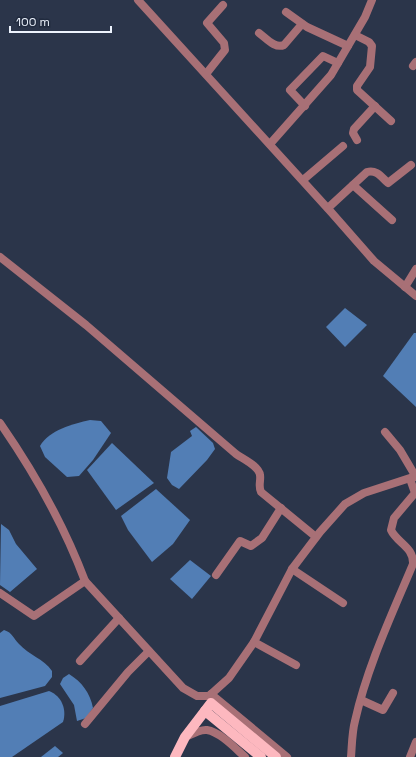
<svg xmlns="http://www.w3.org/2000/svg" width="416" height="757" viewBox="0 0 416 757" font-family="'Space Grotesk',sans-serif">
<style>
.water{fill:#527eb5}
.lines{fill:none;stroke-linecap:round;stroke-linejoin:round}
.minor{stroke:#a87076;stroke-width:8}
.major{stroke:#fdb8bf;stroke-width:10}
</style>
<rect width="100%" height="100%" fill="#2b354a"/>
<g class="water">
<polygon points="345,308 367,325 345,347 326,327"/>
<polygon points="414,333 416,333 416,407 383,376"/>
<path d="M90 420 101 421 111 433 93 460 79 476 67 477 45 457 40 446C49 430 73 424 90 420Z"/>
<polygon points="196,427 213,443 215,449 207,460 179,489 172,485 167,478 171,452 192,436 190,431"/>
<polygon points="112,443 154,483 116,510 87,470"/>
<polygon points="156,489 190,520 173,544 152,562 128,530 121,516"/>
<polygon points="1,524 9,530 16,544 37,569 10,592 0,585"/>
<polygon points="190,560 211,576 192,599 170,579"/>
<path d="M4 630C13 633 13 638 19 644 29 655 44 659 52 671V677L45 686 0 698V633Z"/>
<path d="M69 674C82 682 90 693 93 708L86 718 77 721 74 705 60 684 63 678Z"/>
<path d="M49 691C62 696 67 710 63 722L12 757H0V706Z"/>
<polygon points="55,746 63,753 58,757 41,757"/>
</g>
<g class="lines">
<g class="minor">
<polyline points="138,0 331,212 374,261 416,296"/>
<polyline points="286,12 307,27 348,46"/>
<path d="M259 33C266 38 275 49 284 45L302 24"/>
<polyline points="355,35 369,42 372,46 370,67 357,86 357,90 391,121"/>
<polyline points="413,66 416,62"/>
<polyline points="206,74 225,50 224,43 207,23 223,5"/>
<polyline points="305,106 290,90 323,56 338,63"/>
<polyline points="357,140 353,133 354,129 375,106"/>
<polyline points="270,144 331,75 365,17 372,0"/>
<polyline points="303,180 343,146"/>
<polyline points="353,185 392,220"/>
<path d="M328 208 367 172C377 169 382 178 388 183L411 165"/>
<path d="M0 257 86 325 236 454C243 459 259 466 260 475 261 481 258 486 261 492L316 537"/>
<polyline points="405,287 416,269"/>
<path d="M0 423C34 472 64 525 85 581"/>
<polyline points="385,432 400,450 416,477"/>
<polyline points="292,569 343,603"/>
<polyline points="216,575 240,541 251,546 262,538 281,508"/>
<polyline points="0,593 34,616 85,581 183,688 197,696 209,696 229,678 254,642 292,569 320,532 345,504 364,493 416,476"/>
<polyline points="254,642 296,665"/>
<polyline points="80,661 119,618"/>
<polyline points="211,694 287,757"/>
<polyline points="361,700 383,710 393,693"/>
<polyline points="85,724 128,672 149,651"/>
<path d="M186 737C192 734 200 729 207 730 220 732 235 748 245 757"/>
<path d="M351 757C352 745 352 732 355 721 367 667 392 614 413 564 414 547 397 543 391 530L394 518 415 493 410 479"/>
<polyline points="410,757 416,742"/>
</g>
<g class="major">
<polyline points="205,711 261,757"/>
<polyline points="175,757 185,737 211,703 276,757"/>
</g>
</g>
<path d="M10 26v6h101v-6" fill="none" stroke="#edf3fd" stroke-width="2"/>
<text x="16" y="26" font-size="12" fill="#edf3fd" stroke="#212b3f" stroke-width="3" paint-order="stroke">100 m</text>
</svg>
